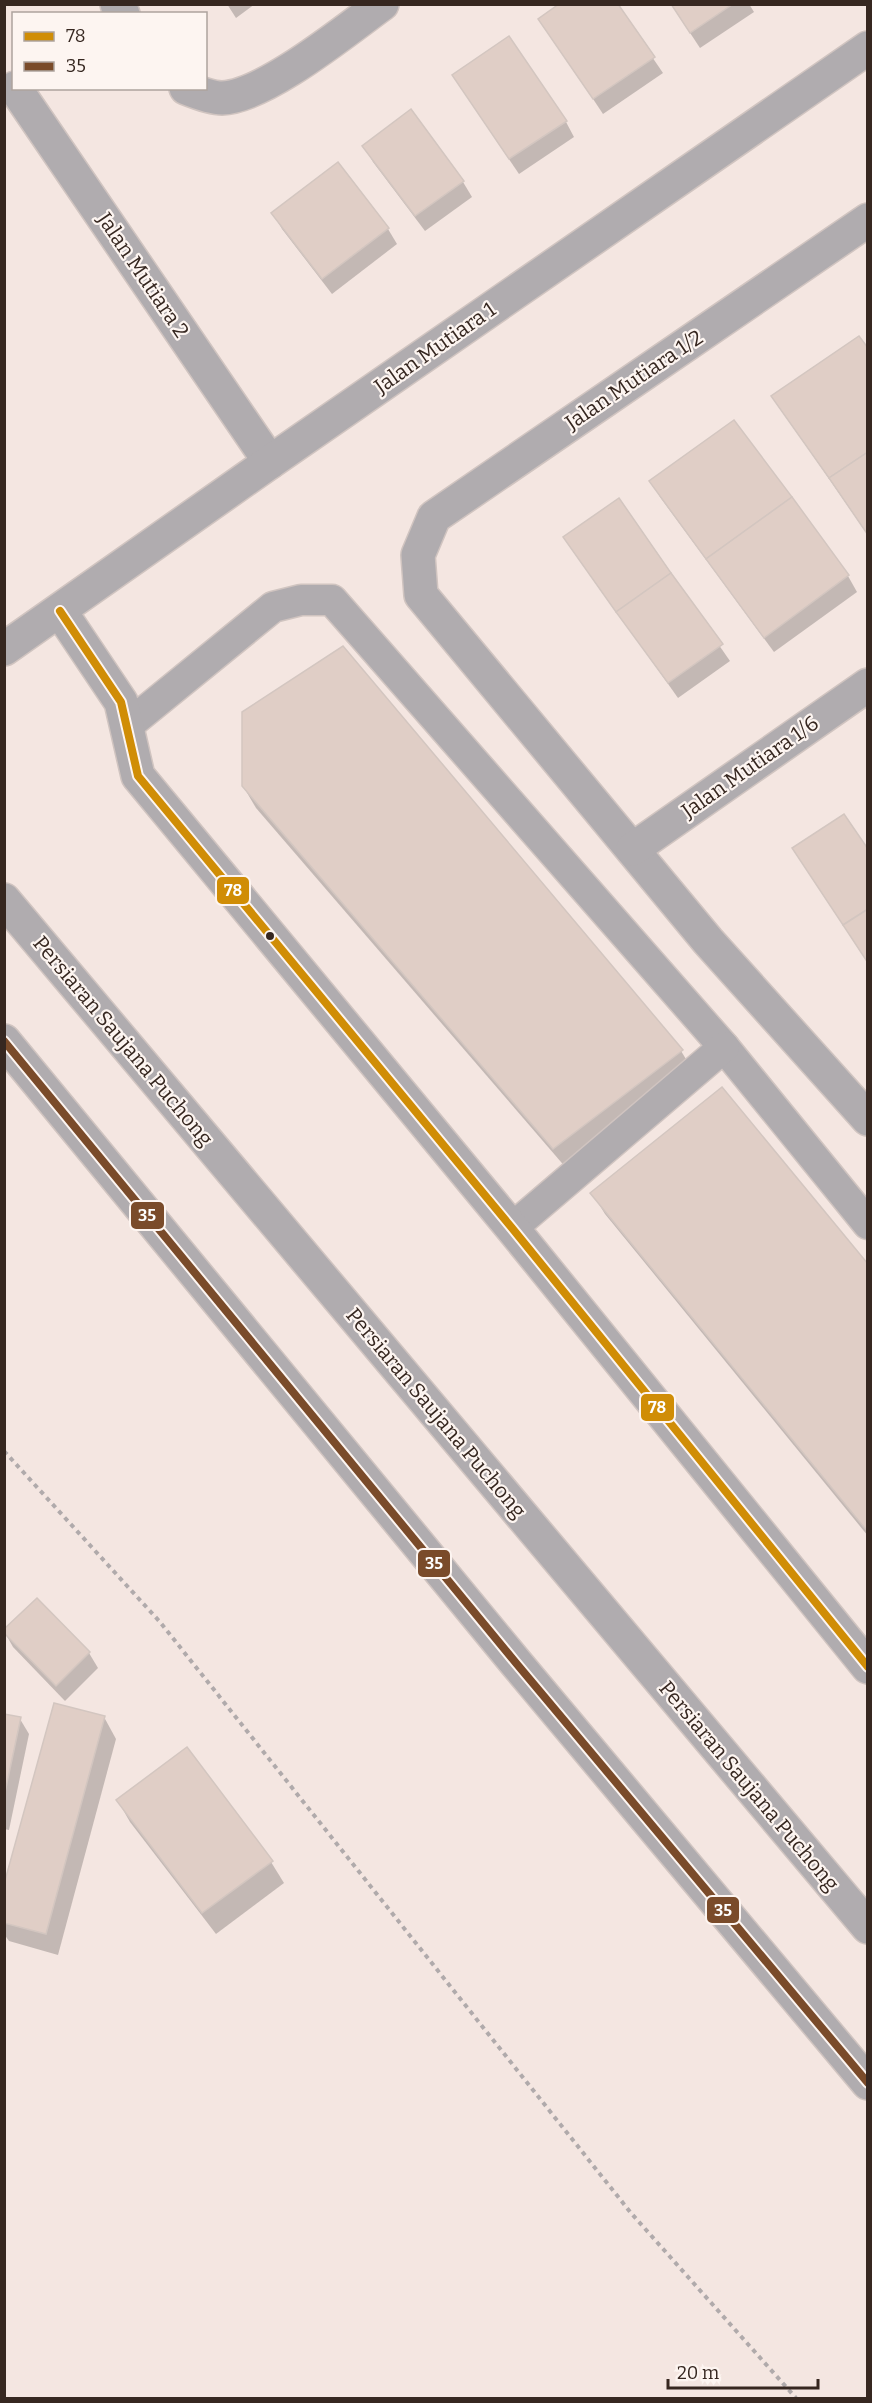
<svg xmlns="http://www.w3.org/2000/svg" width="872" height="2403" viewBox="0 0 872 2403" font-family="Bitter,serif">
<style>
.shadow{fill:#0003}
.building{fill:#e0cec6;stroke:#d3c6c0;stroke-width:1.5}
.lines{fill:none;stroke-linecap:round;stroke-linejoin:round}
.service-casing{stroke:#d0c4c0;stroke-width:33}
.minor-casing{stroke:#d0c4c0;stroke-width:36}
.tertiary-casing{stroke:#d0c4c0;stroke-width:36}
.path{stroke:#b0aaab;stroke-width:4;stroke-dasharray:4.5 4.5;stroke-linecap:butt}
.service{stroke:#b0acaf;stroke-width:30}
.minor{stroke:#b0acaf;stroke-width:33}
.tertiary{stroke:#b0acaf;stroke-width:33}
.bus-1-casing{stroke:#fdf5f1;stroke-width:12}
.bus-2-casing{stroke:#fdf5f1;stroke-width:12}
.bus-1{stroke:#d08d06;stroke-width:8}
.bus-2{stroke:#7a4b2a;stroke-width:8}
.bus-dot{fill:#362720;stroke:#fdf5f1;stroke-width:2}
.labels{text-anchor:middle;stroke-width:4.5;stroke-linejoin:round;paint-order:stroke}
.street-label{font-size:21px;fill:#362720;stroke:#fdf5f1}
.line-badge{stroke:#fdf5f1;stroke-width:2}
.badge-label{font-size:16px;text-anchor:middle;font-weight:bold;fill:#fff}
</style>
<rect width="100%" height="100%" fill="#f4e6e1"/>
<g class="shadow">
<polygon points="227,4 255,4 236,18"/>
<polygon points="616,4 663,73 603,114 540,19"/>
<polygon points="671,4 749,4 754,12 700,48"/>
<polygon points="463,91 566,122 574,137 519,174"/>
<polygon points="364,146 463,182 472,197 425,231 373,162"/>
<polygon points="338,164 388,229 397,244 332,294 282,229 273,213"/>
<polygon points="868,350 868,535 782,411"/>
<polygon points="734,422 848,576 857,592 774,652 660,497 651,481"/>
<polygon points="618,500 730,661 678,698 565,538"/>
<polygon points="243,786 681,1051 694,1072 567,1169 256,808"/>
<polygon points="592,1193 868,1267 868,1536 605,1214"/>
<polygon points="4,1631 89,1653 98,1668 65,1701 13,1647"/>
<polygon points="4,1716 20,1719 29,1734 9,1830 4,1829"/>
<polygon points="104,1717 116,1739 58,1955 9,1941 4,1934 4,1890"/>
<polygon points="118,1801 271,1862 284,1883 216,1934 130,1822"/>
</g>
<g class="building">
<polygon points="559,4 618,4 655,57 593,99 538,19"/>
<polygon points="671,4 733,4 690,33"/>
<polygon points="509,36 567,121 509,159 452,75"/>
<polygon points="411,109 464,181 415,216 362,146"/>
<polygon points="338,162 389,228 322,279 271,213"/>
<polygon points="859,336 868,348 868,452 829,478 771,396"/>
<polygon points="734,420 792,497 706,559 649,481"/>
<polygon points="868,452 868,535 829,478"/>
<polygon points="792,497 849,575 764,638 706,559"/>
<polygon points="619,498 671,573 616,612 563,537"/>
<polygon points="671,573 723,644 668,683 616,612"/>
<polygon points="343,646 683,1050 553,1149 242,786 242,712"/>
<polygon points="844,814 868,849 868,909 843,925 792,848"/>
<polygon points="868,909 868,963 843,925"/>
<polygon points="722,1087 868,1264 868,1532 590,1193"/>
<polygon points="37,1598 90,1652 56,1686 4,1633 4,1629"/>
<polygon points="54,1703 105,1716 46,1934 4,1923 4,1884"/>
<polygon points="4,1714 21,1717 4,1797"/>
<polygon points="187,1747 273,1861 202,1913 116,1800"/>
</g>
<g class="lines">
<g class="service-casing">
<g id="service">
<polyline points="127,726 273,607 301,600 332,600 724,1047 868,1224"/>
<polyline points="512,1228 724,1047"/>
</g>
</g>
<g class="minor-casing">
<g id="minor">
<polyline points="117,4 123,14"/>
<polyline points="15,88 270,462"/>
<path d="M186 88C196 92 212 98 222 98 264 97 346 30 382 4"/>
<polyline points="868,220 434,517 418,555 421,595 708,941 868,1119"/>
<polyline points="60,611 121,702 138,776 512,1228 868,1667"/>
<polyline points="4,649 270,462 868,48"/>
<polyline points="633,849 868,685"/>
</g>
</g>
<g class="tertiary-casing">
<g id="tertiary">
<polyline points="4,900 868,1927"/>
<polyline points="4,1041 516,1663 868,2083"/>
</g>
</g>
<polyline class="path" points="4,1451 160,1622 631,2213 796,2398"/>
<use href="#service" class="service"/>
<use href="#minor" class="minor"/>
<use href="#tertiary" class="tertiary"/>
<g class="bus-1-casing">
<polyline id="bus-1" points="60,611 121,702 138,776 512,1228 868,1667"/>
</g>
<g class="bus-2-casing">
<polyline id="bus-2" points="4,1041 516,1663 868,2083"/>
</g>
<use href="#bus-1" class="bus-1"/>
<use href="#bus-2" class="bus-2"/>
</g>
<circle class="bus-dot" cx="270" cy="936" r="5"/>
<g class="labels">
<g class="street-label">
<text transform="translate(143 275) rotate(56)" y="7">Jalan Mutiara 2</text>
<text transform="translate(435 348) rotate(-35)" y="7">Jalan Mutiara 1</text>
<text transform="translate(634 380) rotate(-34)" y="7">Jalan Mutiara 1/2</text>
<text transform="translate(750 767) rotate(-35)" y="7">Jalan Mutiara 1/6</text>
<text transform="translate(123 1041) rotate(50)" y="7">Persiaran Saujana Puchong</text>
<text transform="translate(436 1413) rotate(50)" y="7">Persiaran Saujana Puchong</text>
<text transform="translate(749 1786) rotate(50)" y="7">Persiaran Saujana Puchong</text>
</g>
</g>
<g class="line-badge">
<rect x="216" y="876" width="34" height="29" rx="6" fill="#d08d06"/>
<rect x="130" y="1201" width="35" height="29" rx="6" fill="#7a4b2a"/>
<rect x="640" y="1393" width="35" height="29" rx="6" fill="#d08d06"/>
<rect x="417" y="1549" width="34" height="29" rx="6" fill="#7a4b2a"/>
<rect x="706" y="1896" width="34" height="28" rx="6" fill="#7a4b2a"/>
</g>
<g class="badge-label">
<text x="233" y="896">78</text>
<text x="147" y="1221">35</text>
<text x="657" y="1413">78</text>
<text x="434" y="1569">35</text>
<text x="723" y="1916">35</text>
</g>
<rect width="872" height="2403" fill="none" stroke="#362720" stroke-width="12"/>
<rect x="12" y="12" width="195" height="78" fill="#fdf5f1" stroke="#ada39d" stroke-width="1.5"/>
<rect x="24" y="32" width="30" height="9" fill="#d08d06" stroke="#ada39d" stroke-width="1.5"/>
<text x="66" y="42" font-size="18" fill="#362720">78</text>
<rect x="24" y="62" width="30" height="9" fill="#7a4b2a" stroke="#ada39d" stroke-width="1.5"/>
<text x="66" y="72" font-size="18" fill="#362720">35</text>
<path d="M668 2379v9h150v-9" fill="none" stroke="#362720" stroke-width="3"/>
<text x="677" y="2379" font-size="18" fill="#362720" stroke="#fdf5f1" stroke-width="4.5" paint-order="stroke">20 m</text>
</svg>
